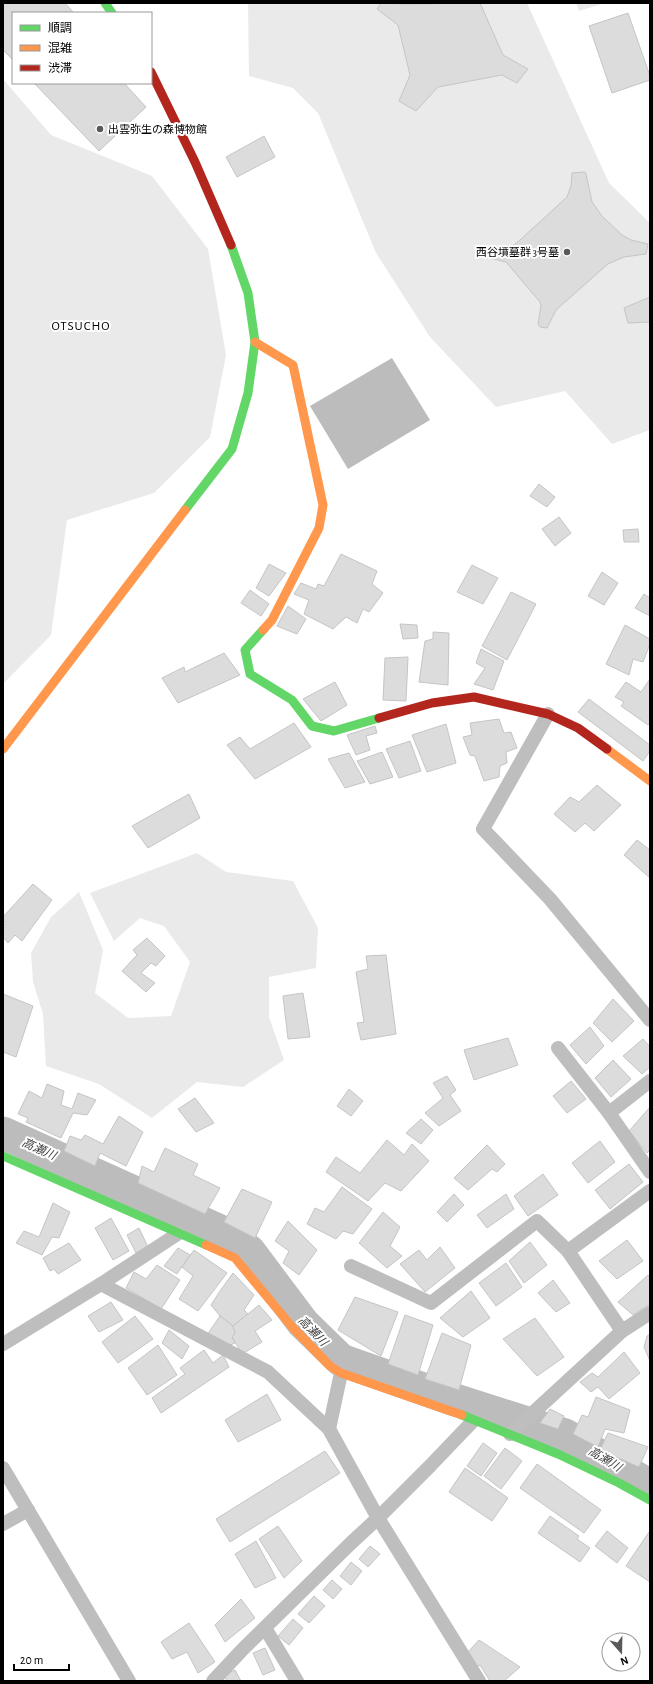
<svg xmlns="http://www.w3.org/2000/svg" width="653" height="1684" viewBox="0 0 653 1684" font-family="'Alegreya Sans','Noto Sans JP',sans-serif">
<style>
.green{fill:#eaeaea}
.water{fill:#bcbcbc}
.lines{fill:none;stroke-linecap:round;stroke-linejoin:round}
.river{stroke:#bcbcbc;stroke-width:33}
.building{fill:#dcdcdc;stroke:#c5c5c5}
.street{stroke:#bebebe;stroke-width:14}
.fast{stroke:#63d668;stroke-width:9}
.slow{stroke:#ff974d;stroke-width:9}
.jam{stroke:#b3261e;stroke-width:9}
.poi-dot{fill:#595959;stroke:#fff;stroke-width:1.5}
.labels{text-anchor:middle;stroke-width:4;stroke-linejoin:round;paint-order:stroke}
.poi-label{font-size:11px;fill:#000;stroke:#fff;text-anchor:start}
.water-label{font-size:12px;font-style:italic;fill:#404040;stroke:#fff}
.quarter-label{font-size:13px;letter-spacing:1px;fill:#000;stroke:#fff}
</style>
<rect width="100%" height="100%" fill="#fff"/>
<g class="green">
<polygon points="248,3 527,3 609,183 650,223 650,430 612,444 565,391 496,407 430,337 376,253 318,113 293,88 249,76"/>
<polygon points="576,3 605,3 579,11"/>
<polygon points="3,79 51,135 152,176 208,249 226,355 210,437 154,493 67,520 51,635 3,684"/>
<polygon points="197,853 226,872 293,881 318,928 316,968 269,977 269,1017 284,1060 243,1087 197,1082 152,1118 99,1084 46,1066 43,1014 33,982 31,953 51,917 79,892 103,950 95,993 128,1018 171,1016 190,962 164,926 140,918 114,941 90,893"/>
</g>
<polygon class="water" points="392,358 430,420 348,469 310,406"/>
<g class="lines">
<polyline class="river" points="3,1133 227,1234 249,1251 303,1323 341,1360 449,1398 565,1435 650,1486"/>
</g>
<g class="building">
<polygon points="3,3 65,3 74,13 13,13 13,60 3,50"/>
<polygon points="381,3 405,4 480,3 503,55 528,69 517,83 502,75 438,87 416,111 399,101 410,75 398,25 377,9"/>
<polygon points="628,13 650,76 650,80 612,93 589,26"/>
<polygon points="34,83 124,83 146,107 99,151"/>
<polygon points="264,136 275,157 237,177 226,157"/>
<polygon points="585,172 586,174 592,202 602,216 622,235 631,240 648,244 646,254 624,257 608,264 556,310 547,328 540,327 538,324 541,306 540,302 506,262 490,258 488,255 489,249 504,249 511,247 520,240 567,197 571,186 572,173"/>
<polygon points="650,297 650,322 628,323 624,308"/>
<polygon points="539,484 555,497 547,507 530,496"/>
<polygon points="559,517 571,533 555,546 542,529"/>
<polygon points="638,529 639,542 624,542 623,530"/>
<polygon points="341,554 377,571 372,584 383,593 369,612 363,609 357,623 346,617 333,629 304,614 309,600 294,594 301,583 316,589 318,584 324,586"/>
<polygon points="269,564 286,573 269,596 256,588"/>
<polygon points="472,565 498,578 483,604 457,592"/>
<polygon points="602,572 618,583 604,605 588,596"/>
<polygon points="250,590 269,604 261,616 241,603"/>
<polygon points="511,592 536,604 507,660 482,646"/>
<polygon points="644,594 650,598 650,616 635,608"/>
<polygon points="288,606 306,619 297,634 277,626"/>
<polygon points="400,624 417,625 418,638 403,639"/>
<polygon points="625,625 650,639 650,644 643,662 633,659 629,675 606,664"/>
<polygon points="433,632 449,633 448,685 419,682 425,641 433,639"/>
<polygon points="481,649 504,661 493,690 474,684 485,668 476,663"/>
<polygon points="224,653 240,675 178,703 162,678 184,667 185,672"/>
<polygon points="408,657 406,701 383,700 385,658"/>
<polygon points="650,679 650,723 648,725 621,706 624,702 615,697 626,682 641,692"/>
<polygon points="335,682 347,705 321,721 303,699"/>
<polygon points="589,699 650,745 650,751 643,761 578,712"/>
<polygon points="499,719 504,733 511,732 517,748 506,752 507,763 500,766 499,777 484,781 475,756 470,755 463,737 472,735 470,723"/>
<polygon points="294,723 311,747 255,779 227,745 240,737 250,749"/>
<polygon points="446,724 456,763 427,772 412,735"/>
<polygon points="375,726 377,733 366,736 370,750 356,755 347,735"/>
<polygon points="410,741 421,771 399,778 386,749"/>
<polygon points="382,752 393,777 370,784 357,761"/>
<polygon points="349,753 365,782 345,788 328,759"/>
<polygon points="597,785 621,805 594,831 585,823 575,832 554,814 570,797 579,802"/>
<polygon points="189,794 200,818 148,848 132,826"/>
<polygon points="637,840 650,850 650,878 624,855"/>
<polygon points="33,884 52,900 22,941 15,935 8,943 3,937 3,926 6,923 3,921 3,917"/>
<polygon points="147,938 165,956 156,966 151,963 141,973 155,983 146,992 122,971 137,955 133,950"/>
<polygon points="386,955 396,1034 361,1040 357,1023 364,1022 356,972 368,969 366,956"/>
<polygon points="303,993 310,1037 288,1039 283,996"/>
<polygon points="3,994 33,1006 16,1057 3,1052"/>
<polygon points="613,999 634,1021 612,1042 593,1023"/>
<polygon points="590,1027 604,1046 586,1064 570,1045"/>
<polygon points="508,1038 518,1065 474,1080 464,1050"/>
<polygon points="643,1039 650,1047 650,1067 642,1074 623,1056"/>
<polygon points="613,1060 631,1079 611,1097 595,1078"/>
<polygon points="447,1076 456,1090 450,1095 461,1111 439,1126 425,1113 443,1098 433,1083"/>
<polygon points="571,1081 586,1099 567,1113 553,1096"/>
<polygon points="47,1084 64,1091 61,1105 72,1109 78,1093 96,1100 87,1115 73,1113 61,1138 26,1122 28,1118 18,1114 29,1091 42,1098"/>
<polygon points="349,1089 363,1101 351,1116 337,1106"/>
<polygon points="195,1098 214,1123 196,1132 178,1109"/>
<polygon points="650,1107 650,1150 647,1153 629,1131"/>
<polygon points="119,1116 143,1132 126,1166 100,1153 95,1166 64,1151 70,1136 81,1140 85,1135 103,1144"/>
<polygon points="421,1119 433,1130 421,1144 406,1133"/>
<polygon points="387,1140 404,1155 412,1144 429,1161 401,1191 385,1183 368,1201 326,1172 336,1157 360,1173"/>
<polygon points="600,1141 615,1162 588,1183 572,1163"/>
<polygon points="487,1145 505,1164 497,1172 492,1169 468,1190 454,1178"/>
<polygon points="165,1148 198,1164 193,1175 220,1188 205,1214 138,1183 142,1166 154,1172"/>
<polygon points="629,1164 643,1182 610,1209 595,1190"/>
<polygon points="543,1174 558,1195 528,1216 514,1196"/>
<polygon points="342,1187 372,1209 353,1234 343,1231 336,1239 307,1224 315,1208 324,1212"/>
<polygon points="242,1189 272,1202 255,1238 224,1222"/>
<polygon points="454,1194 464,1205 447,1222 437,1212"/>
<polygon points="506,1194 514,1209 487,1228 477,1215"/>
<polygon points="53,1203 70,1212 59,1238 52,1237 42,1255 16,1243 24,1231 39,1237"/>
<polygon points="383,1212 400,1227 390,1246 402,1256 387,1268 359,1243"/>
<polygon points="111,1218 129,1251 113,1260 95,1228"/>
<polygon points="288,1221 317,1250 299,1275 283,1263 289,1251 275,1241"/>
<polygon points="139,1228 148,1247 136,1253 127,1235"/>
<polygon points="627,1240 643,1261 617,1279 599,1261"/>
<polygon points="530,1242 547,1265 524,1283 509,1261"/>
<polygon points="69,1243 81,1260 58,1274 54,1269 50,1271 43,1258"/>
<polygon points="440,1247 455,1268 425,1292 400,1264 419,1250 427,1260"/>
<polygon points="178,1248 190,1255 177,1274 164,1266"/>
<polygon points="194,1250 227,1273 198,1311 179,1299 193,1276 182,1267"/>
<polygon points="506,1263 522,1287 496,1306 479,1283"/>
<polygon points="157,1265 180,1280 161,1309 126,1288 134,1272 146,1279"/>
<polygon points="233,1273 254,1295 244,1310 248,1314 233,1326 220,1316 211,1305 220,1291"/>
<polygon points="648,1275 650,1278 650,1304 633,1315 618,1302"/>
<polygon points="553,1280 570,1303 556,1312 538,1293"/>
<polygon points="471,1291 490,1318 463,1337 440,1318"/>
<polygon points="355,1297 398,1312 381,1356 338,1330"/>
<polygon points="111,1302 123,1320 99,1332 88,1316"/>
<polygon points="259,1305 272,1320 255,1331 262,1342 242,1354 232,1337 235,1333 233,1326"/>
<polygon points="405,1315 433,1325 418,1375 388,1364"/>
<polygon points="135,1316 153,1339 118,1363 102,1342"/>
<polygon points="220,1316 233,1326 235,1333 232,1337 235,1343 228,1346 207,1335"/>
<polygon points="535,1318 564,1357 537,1376 503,1339"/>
<polygon points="169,1330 189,1346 182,1359 162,1343"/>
<polygon points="442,1333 471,1345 459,1390 425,1379"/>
<polygon points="650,1334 650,1361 644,1347 647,1336"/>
<polygon points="158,1345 177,1375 147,1395 128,1368"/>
<polygon points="204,1350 213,1363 223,1355 229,1367 161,1413 152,1398 185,1374 180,1368"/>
<polygon points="624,1352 640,1373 609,1399 598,1387 591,1392 580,1382 592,1373 598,1377"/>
<polygon points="267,1394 281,1420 238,1442 225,1420"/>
<polygon points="596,1397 630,1410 624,1433 605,1429 598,1447 573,1434 582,1415 588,1417"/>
<polygon points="550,1409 564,1416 558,1429 540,1423"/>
<polygon points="608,1433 648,1447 639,1467 600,1450"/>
<polygon points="483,1443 497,1453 481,1476 467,1466"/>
<polygon points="505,1448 522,1461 501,1489 484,1476"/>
<polygon points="325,1451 340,1473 230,1542 216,1519"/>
<polygon points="537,1464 601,1510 584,1533 520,1488"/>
<polygon points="465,1468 508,1498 492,1521 449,1492"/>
<polygon points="550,1516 579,1536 577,1539 590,1548 580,1562 538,1533"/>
<polygon points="278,1526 302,1561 284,1578 259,1539"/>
<polygon points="607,1531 628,1548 617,1563 595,1546"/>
<polygon points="649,1532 650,1532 650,1582 626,1566"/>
<polygon points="256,1541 276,1578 255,1588 235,1554"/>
<polygon points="370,1546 380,1554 368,1567 359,1559"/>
<polygon points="351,1562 362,1571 351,1585 340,1576"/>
<polygon points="332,1580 342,1589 333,1599 323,1590"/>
<polygon points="314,1596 325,1606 309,1623 298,1614"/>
<polygon points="241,1599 255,1618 225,1642 215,1625"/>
<polygon points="293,1619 303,1628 289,1645 278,1636"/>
<polygon points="189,1623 215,1662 198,1673 187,1652 172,1659 161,1642"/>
<polygon points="479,1640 520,1667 504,1681 490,1681 480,1665 476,1668 467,1653"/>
<polygon points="265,1648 275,1670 263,1675 253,1653"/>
<polygon points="235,1670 241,1681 227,1681 224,1675"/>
</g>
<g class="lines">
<g class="street">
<polyline points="548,714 483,829 550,899 650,1020"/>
<polyline points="558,1048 609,1113 650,1172"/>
<polyline points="609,1113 650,1081"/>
<polyline points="568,1251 650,1191"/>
<polyline points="351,1266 431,1303 537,1221 568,1251 622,1331"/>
<polyline points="101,1284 268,1372 329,1429 378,1518 479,1681"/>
<polyline points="3,1344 101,1284 179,1233"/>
<polyline points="329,1429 341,1373"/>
<polyline points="510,1434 622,1331 650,1313"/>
<polyline points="3,1468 129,1681"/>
<polyline points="3,1524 28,1510"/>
<polyline points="265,1628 297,1681"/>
<polyline points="213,1681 243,1649 351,1543 378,1518 430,1466 474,1420"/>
</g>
<g class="fast">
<polyline points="105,3 112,13"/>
<polyline points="185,510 232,449 248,393 255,342 248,293 231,245"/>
<polyline points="263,630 245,650 250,674 292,700 312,726 334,731 379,718"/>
<polyline points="3,1156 206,1245"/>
<polyline points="462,1415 558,1454 619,1483 650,1500"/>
</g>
<g class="slow">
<polyline points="255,342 293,365 323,505 319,528 272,620 263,630"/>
<polyline points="3,749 185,510"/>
<polyline points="607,749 650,781"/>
<polyline points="206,1245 235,1258 293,1328 330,1366 341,1373 462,1415"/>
</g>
<g class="jam">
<polyline points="151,72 195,162 231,245"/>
<polyline points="379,718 432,703 474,697 548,714 578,728 607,749"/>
</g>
</g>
<g class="poi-dot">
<circle cx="100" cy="129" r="4"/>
<circle cx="567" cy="252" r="4"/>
</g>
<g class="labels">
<g class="poi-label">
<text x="108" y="133">出雲弥生の森博物館</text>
<text x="559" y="256" text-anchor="end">西谷墳墓群 3号墓</text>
</g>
<g class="water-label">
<text transform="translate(39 1149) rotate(24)" y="4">高瀬川</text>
<text transform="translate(313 1331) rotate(46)" y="4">高瀬川</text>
<text transform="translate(605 1459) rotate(31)" y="4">高瀬川</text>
</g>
<g class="quarter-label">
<text x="81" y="330">OTSUCHO</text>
</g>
</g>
<rect width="653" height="1684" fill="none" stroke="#000000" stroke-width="8"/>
<rect x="12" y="12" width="140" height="72" fill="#ffffff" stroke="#999999"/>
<rect x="20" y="25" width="20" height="6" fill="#63d668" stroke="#999999"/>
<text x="48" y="32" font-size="12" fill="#000000">順調</text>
<rect x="20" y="45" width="20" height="6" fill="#ff974d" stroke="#999999"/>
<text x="48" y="52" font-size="12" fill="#000000">混雑</text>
<rect x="20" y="65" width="20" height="6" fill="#b3261e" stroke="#999999"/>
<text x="48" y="72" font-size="12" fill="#000000">渋滞</text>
<g transform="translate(621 1652) rotate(160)"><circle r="19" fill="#ffffff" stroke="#999999"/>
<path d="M0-3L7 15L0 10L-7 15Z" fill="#595959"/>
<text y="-6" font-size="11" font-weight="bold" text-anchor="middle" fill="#000000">N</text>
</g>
<path d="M14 1664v6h55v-6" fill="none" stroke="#000000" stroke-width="2"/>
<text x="20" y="1664" font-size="12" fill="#000000" stroke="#ffffff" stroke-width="3" paint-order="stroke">20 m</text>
</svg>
